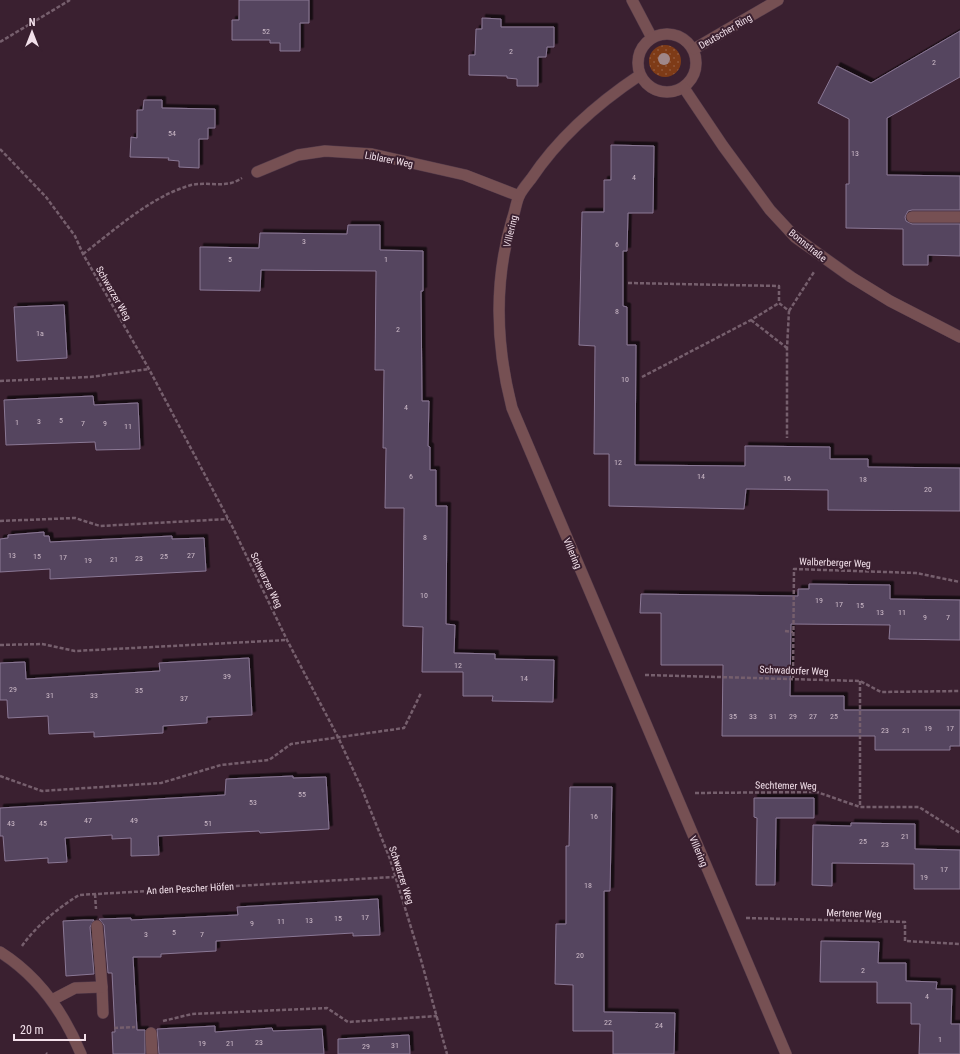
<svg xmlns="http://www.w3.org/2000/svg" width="960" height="1054" viewBox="0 0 960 1054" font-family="'Roboto Condensed',sans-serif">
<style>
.grass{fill:url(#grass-dots)}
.building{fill:#55445f;stroke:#8a7895;filter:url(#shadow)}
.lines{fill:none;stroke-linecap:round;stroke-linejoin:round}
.service-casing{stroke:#543b4a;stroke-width:12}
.minor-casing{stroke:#543b4a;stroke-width:12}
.path{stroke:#765f6d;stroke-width:2.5;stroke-dasharray:4 2;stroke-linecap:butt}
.service{stroke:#765053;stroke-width:11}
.minor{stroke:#765053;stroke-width:11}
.tree{fill:#9f8789}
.labels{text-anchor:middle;stroke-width:4;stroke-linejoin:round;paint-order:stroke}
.number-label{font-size:8px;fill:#cbb9c7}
.street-label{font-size:10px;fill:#f2e0ea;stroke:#3a2030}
</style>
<defs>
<pattern id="grass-dots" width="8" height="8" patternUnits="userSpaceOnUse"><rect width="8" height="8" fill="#7e3b17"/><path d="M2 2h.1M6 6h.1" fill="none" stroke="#915739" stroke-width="1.8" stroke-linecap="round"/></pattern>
<filter id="shadow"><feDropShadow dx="3.5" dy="-3.5" stdDeviation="0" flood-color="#0009"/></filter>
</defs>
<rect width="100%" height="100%" fill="#3a2030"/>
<circle class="grass" cx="665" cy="61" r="16"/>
<g class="building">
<polygon points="239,0 309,0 309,23 300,23 300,51 280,51 280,43 270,43 270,40 232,40 232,20 239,20"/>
<polygon points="482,18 501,19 501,27 554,27 554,47 547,47 546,57 538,57 538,86 517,86 517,79 507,78 507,76 469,75 469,55 475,55 476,29 482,29"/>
<polygon points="960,31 960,77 887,118 887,175 960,176 960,210 912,210 908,211 905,217 906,221 912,224 960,224 960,256 928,255 928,265 903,265 903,229 846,228 846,184 849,184 849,119 818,103 837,66 871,83"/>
<polygon points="144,100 162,100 162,108 215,109 215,128 208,128 208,139 199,139 199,168 179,167 179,161 168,160 169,158 130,157 131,137 137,138 137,110 143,110"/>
<polygon points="611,145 654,146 653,213 628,213 627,251 623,251 623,306 627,307 627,345 636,345 635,465 745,466 745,446 830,447 830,459 868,459 868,467 960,468 960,511 828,510 828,490 746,489 744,509 609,506 609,454 594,454 595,346 579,345 582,212 604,212 604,180 611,180"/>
<polygon points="348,225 380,225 380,250 423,251 423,291 421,291 422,401 429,401 428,446 430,447 430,470 436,470 436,506 447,506 446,624 455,625 454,653 495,654 495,659 554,660 553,702 492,701 493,696 463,696 463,672 422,672 423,627 403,626 404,508 385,508 386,448 383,448 384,370 375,370 376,271 261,270 260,291 200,290 200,247 259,248 260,233 347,234"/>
<polygon points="64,305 67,358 17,361 14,307"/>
<polygon points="93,396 94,405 138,403 140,449 96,450 95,442 6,445 4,400"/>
<polygon points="44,532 44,536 49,536 50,542 172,536 172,539 204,538 206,571 50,579 50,569 0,572 0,539 8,538 8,535"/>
<polygon points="809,584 890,585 890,599 960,600 960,640 889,639 890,625 791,624 790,696 844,696 844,710 960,710 960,746 950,746 950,750 875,750 875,736 722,736 723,665 661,665 661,613 640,613 641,594 798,596 798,589 809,589"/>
<polygon points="249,658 252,715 207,717 207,723 163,726 163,733 94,737 94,732 49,734 48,716 8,718 7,700 0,700 0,663 25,662 26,679 160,671 159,663"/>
<polygon points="293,776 293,778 326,777 329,829 260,833 259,831 158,836 159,855 131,856 131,838 112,839 112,835 65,838 67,862 48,863 48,858 5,861 3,836 0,836 0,808 225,795 226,779"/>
<polygon points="570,787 612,787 610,891 604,891 604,1012 675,1013 674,1054 613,1054 613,1031 573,1031 573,985 555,984 556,924 566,924 566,846 569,846"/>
<polygon points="754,798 814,798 814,818 776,818 775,885 756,885 757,818 754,817"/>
<polygon points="851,823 915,824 915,849 960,850 960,889 914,889 914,864 832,863 832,886 812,885 813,825 851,826"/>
<polygon points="378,899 380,935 353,936 353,933 216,941 216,951 161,954 161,957 133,957 137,1030 145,1030 145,1054 113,1054 112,1032 115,1032 112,973 108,973 104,925 99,919 131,918 131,920 238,915 237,907"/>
<polygon points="84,920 94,920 90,927 94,974 66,976 63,921"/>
<polygon points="821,941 879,942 878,963 906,963 906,981 937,982 936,989 952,989 951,1024 960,1024 960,1054 919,1054 920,1024 911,1024 911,1003 877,1003 877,982 820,982"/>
<polygon points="215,1026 215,1032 272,1028 273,1031 322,1029 324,1054 159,1054 157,1029"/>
<polygon points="409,1035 410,1054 338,1054 338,1039"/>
</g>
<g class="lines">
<g class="service-casing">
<g id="service">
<polyline points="912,217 960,217"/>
<polyline points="102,987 103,1013"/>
<polyline points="52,1000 75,988 102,987 97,926"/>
<polyline points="151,1033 152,1054"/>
</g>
</g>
<g class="minor-casing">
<g id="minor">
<polyline points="632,0 652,38"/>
<circle cx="667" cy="63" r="29"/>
<polyline points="694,49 778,0"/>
<path d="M640 75C598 103 559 137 531 179 527 184 522 190 519 196 516 203 515 212 512 220 494 281 496 346 512 408L786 1054"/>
<polyline points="684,88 723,146 770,210 795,237 851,277 890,301 960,337"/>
<polyline points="257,172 298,155 325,151 372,154 465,175 519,196"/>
<path d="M0 952C38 976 64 1013 81 1054"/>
</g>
</g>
<g class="path">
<polyline points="0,42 70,0"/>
<polyline points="0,149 46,197 75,236 83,254 149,369 233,528 287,640 338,737 362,789 390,859 421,960 447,1054"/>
<path d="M83 254C116 229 150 197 191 185 205 182 218 186 231 183 235 182 239 180 242 178"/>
<polyline points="628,283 779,286 779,303"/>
<polyline points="789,311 814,272"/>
<polyline points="751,320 787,348"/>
<polyline points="642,377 751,320 779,303 789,311 787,348 787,438"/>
<polyline points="0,381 90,377 149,369"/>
<polyline points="0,521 75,518 100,526 228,519"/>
<polyline points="785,631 793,632"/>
<polyline points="0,645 42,644 75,651 287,640"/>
<polyline points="645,675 860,681 881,692 960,691"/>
<polyline points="793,678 794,569 916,573 960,582"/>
<polyline points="860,681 860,807"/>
<polyline points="0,776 42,791 161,783 221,765 269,760 291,744 404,728 421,693"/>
<polyline points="695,793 817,792 860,807 919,807 960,833"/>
<polyline points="95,894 96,909"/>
<polyline points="746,918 905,922 905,941 960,944"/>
<path d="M22 946C36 926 58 908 79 895L394 877"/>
<polyline points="163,1021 192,1014 327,1008 348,1022 437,1016"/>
<polyline points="114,1028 135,1027"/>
<polyline points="46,1053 47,1054"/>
</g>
<use href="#service" class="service"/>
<use href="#minor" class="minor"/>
</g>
<circle class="tree" cx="664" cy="59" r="6"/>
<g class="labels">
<g class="number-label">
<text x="266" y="34">52</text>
<text x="511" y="54">2</text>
<text x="934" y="65">2</text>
<text x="172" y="136">54</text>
<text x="855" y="156">13</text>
<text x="634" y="180">4</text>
<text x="304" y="244">3</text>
<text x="617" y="247">6</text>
<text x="230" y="262">5</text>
<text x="386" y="262">1</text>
<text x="617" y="314">8</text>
<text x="398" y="332">2</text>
<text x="40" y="336">1a</text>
<text x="625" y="382">10</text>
<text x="406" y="410">4</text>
<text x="61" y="423">5</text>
<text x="39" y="424">3</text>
<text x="17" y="425">1</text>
<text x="83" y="426">7</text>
<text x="105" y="426">9</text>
<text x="128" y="429">11</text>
<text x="618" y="465">12</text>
<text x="411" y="479">6</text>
<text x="701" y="479">14</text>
<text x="787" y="481">16</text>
<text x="863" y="482">18</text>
<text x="928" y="492">20</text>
<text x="425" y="540">8</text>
<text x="12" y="558">13</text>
<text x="191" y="558">27</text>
<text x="37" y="559">15</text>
<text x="164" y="559">25</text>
<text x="63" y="560">17</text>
<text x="139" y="561">23</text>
<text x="114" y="562">21</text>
<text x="88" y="563">19</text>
<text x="424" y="598">10</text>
<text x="819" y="603">19</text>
<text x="839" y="607">17</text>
<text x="860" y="608">15</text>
<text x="880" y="615">13</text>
<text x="902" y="615">11</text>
<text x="925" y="620">9</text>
<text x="948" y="620">7</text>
<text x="458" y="668">12</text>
<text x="227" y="679">39</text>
<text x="524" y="681">14</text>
<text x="13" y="692">29</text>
<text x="139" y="693">35</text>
<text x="50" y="698">31</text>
<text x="94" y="698">33</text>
<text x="184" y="701">37</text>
<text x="733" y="719">35</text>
<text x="753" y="719">33</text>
<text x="773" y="719">31</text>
<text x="793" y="719">29</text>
<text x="813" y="719">27</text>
<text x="834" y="719">25</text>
<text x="928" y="731">19</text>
<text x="950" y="731">17</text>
<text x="885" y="733">23</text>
<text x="906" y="733">21</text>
<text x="302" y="797">55</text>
<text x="253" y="805">53</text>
<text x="594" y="819">16</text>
<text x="88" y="823">47</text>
<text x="134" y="823">49</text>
<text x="11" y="826">43</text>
<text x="43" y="826">45</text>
<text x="208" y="826">51</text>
<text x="905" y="839">21</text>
<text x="863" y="844">25</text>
<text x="885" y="847">23</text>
<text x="944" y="872">17</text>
<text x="924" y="880">19</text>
<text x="588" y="888">18</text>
<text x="365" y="920">17</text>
<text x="338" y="921">15</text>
<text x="309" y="923">13</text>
<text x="281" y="924">11</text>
<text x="252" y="926">9</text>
<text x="174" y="935">5</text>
<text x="146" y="937">3</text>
<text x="202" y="937">7</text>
<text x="580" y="958">20</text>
<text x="863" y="973">2</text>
<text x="927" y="999">4</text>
<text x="608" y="1025">22</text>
<text x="659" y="1028">24</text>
<text x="940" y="1042">1</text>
<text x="259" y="1045">23</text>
<text x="202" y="1046">19</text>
<text x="230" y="1046">21</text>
<text x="395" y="1048">31</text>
<text x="366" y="1049">29</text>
</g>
<g class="street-label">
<text transform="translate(725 31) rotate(-30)" y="4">Deutscher Ring</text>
<text transform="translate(389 159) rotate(11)" y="4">Liblarer Weg</text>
<text transform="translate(510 231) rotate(-76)" y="4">Villering</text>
<text transform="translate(808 245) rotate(39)" y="4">Bonnstraße</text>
<text transform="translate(114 293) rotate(60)" y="4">Schwarzer Weg</text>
<text transform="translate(573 553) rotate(67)" y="4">Villering</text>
<text transform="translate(835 562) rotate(2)" y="4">Walberberger Weg</text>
<text transform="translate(267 580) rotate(64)" y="4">Schwarzer Weg</text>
<text transform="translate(794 670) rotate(2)" y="4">Schwadorfer Weg</text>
<text transform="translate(786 785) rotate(1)" y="4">Sechtemer Weg</text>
<text transform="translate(699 851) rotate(67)" y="4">Villering</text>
<text transform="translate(402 875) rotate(72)" y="4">Schwarzer Weg</text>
<text transform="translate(190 888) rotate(-3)" y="4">An den Pescher Höfen</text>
<text transform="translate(854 913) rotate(2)" y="4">Mertener Weg</text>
</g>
</g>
<g transform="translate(32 32)" stroke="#3a2030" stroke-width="3" paint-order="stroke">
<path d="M0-3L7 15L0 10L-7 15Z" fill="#f2e0ea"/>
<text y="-6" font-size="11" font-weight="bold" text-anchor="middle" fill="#f2e0ea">N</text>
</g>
<path d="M14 1034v6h71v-6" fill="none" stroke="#f2e0ea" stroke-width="2"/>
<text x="20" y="1034" font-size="12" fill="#f2e0ea" stroke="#3a2030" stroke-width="3" paint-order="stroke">20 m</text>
</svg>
